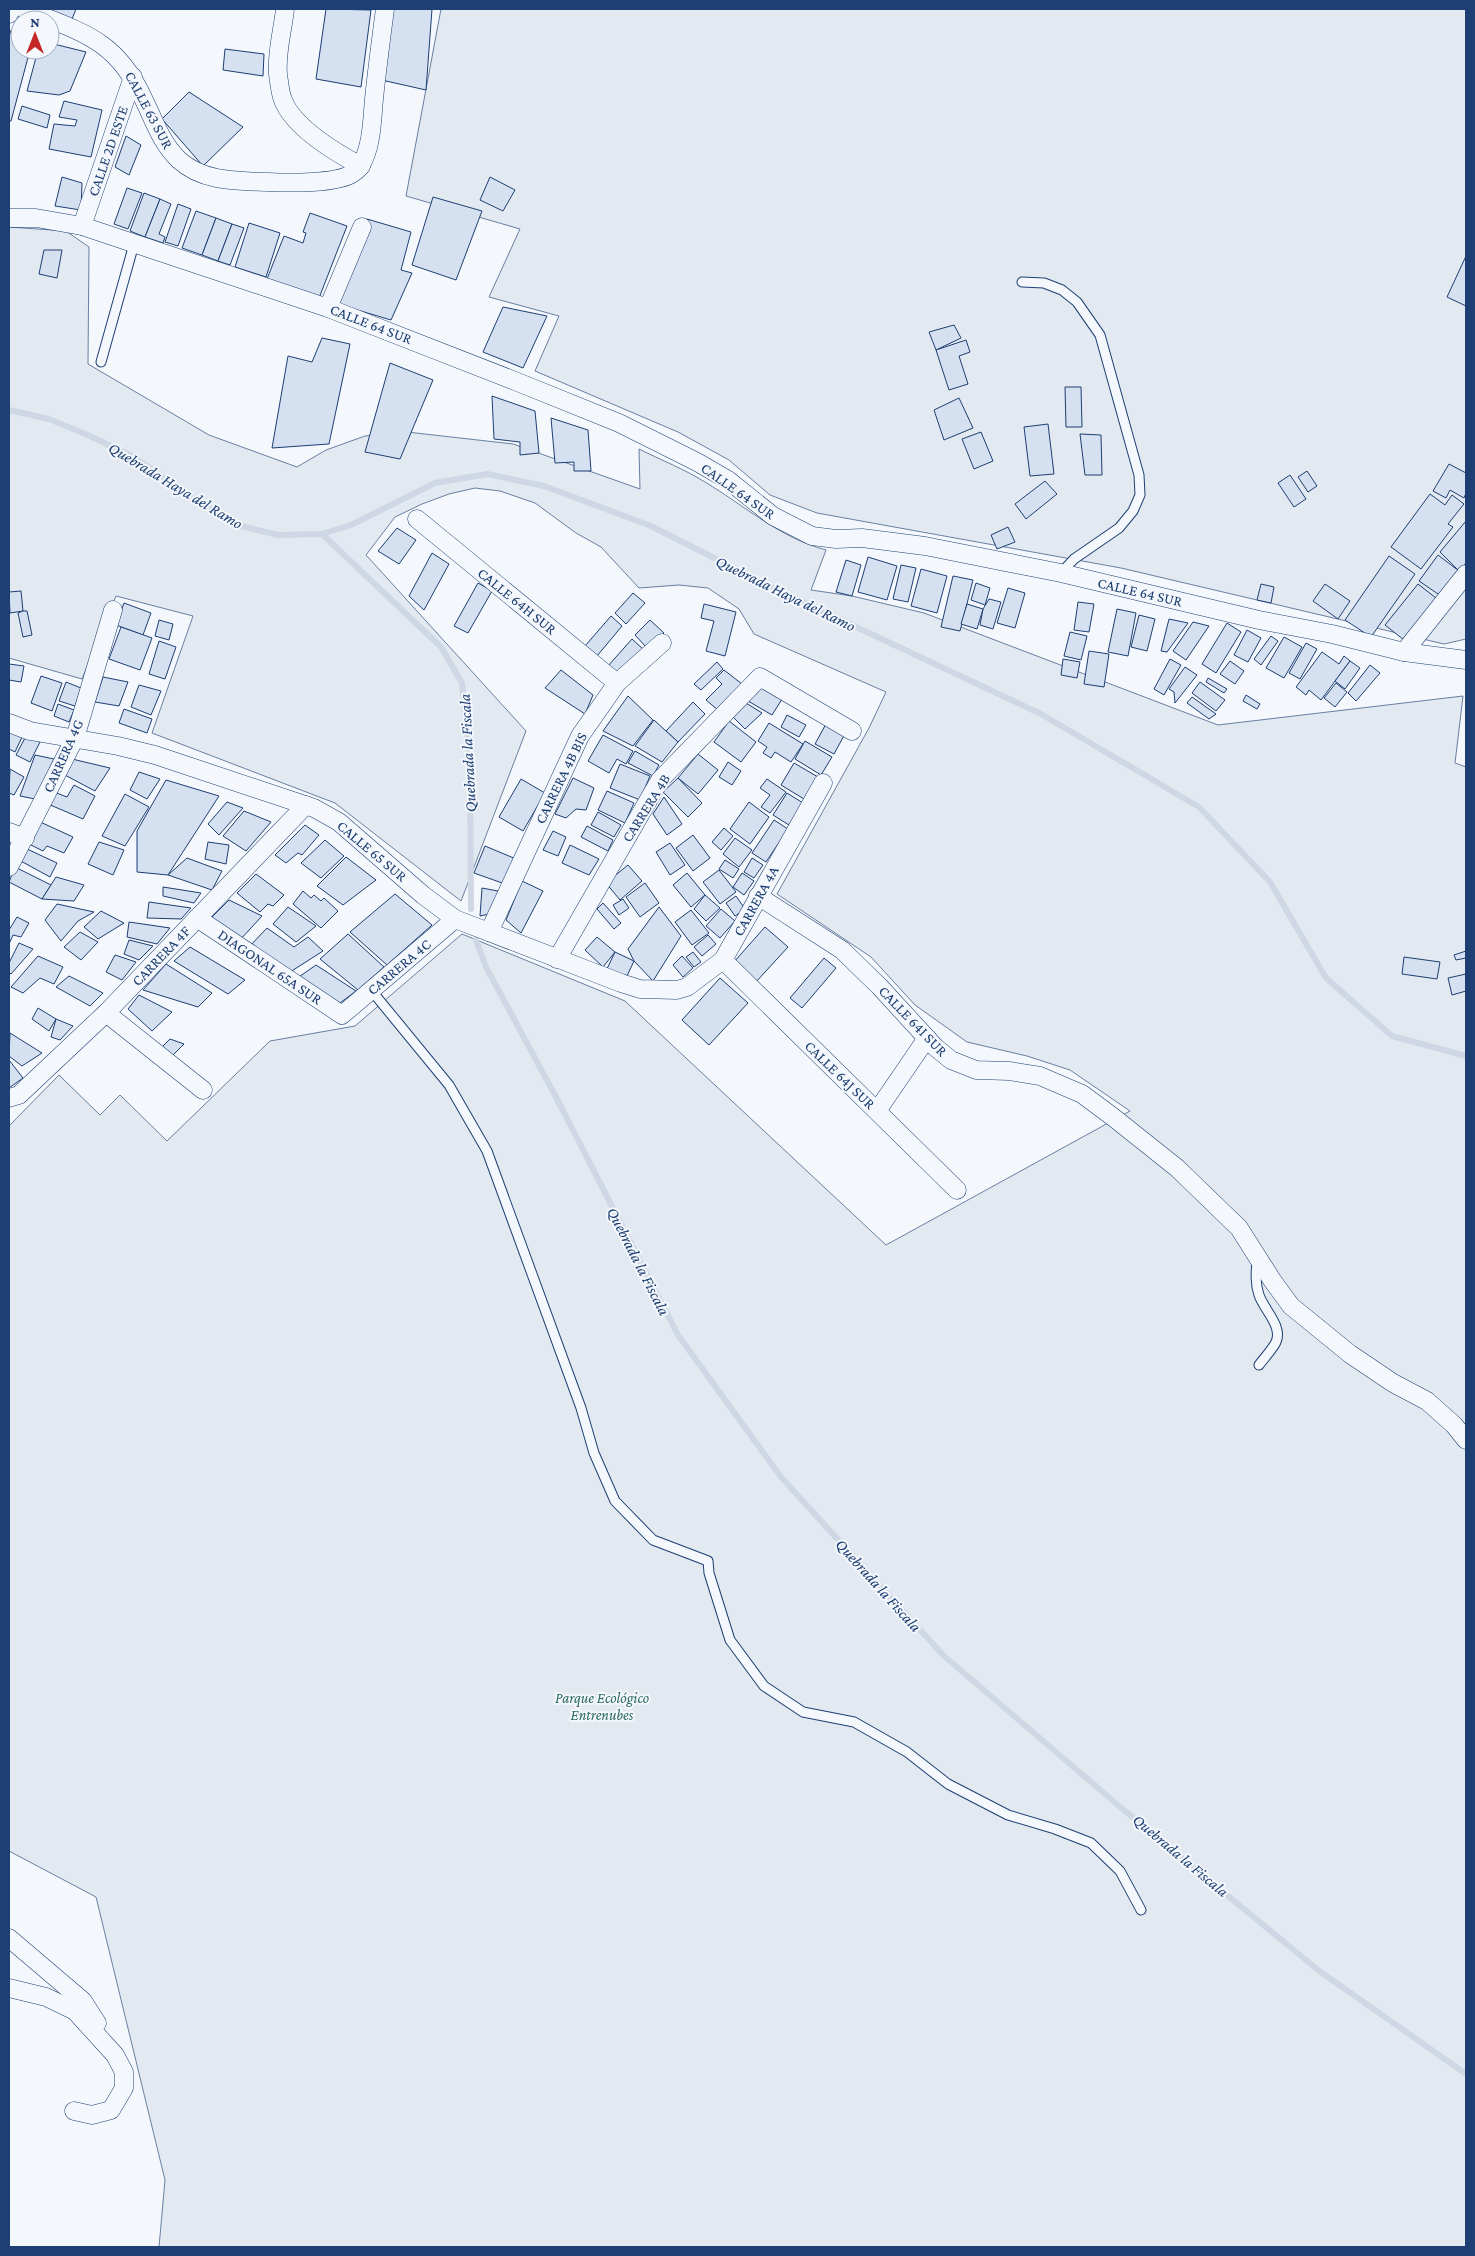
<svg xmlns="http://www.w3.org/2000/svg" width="1475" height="2256" viewBox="0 0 1475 2256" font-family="'Crimson Pro',serif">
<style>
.green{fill:#e3e9f0;stroke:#687fa3}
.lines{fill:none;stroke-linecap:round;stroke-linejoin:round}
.stream{stroke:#cfd7e4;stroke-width:6}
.building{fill:#d5e0f0;stroke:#1d3f73}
.lane-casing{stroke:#1d3f73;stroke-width:11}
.street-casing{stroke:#1d3f73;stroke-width:19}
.lane{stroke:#f4f7fb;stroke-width:9}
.street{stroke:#f4f7fb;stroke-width:18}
.labels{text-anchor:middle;stroke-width:4;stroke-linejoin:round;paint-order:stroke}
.street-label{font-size:15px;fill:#1d3f73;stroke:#f4f7fb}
.park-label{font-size:15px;font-style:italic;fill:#2c6c60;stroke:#f4f7fb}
.water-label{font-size:16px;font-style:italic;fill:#1d3f73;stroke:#f4f7fb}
</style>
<rect width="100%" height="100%" fill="#f4f7fb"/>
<g class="green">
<polygon points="441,9 1466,9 1466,639 1444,644 1121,568 817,513 770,495 729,460 678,432 535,371 559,316 489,297 520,229 406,196"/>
<path d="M9 227 66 231 89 247 88 364 209 435 297 467 326 450 365 436 407 432 513 444 640 489 639 449C661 460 684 469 705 482 745 506 780 538 826 550L811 590 852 596 924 613 1218 725 1463 696 1455 763 1466 767V2247H159L165 2180 96 1897 9 1851V1126L59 1075 100 1115 120 1095 167 1141 270 1041 355 1026 462 934 625 1001 886 1245 1130 1111 1070 1070 1027 1056 967 1042 915 1005 871 957 777 894 869 728 886 692 754 634 739 609 708 588 679 585 639 588 601 547 576 533 535 503 500 491 475 488 449 494 422 504 395 517 366 555 526 731 461 901 335 803 152 733 193 616 116 596 82 679 9 658Z"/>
</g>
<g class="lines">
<g class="stream">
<polyline points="9,410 49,419 90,436 134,457 193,498 241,526 278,535 322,534 351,525 435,483 487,474 544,486 651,526 767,585 1041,714 1199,807 1270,882 1326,978 1392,1036 1466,1056"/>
<polyline points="322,534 441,647 462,683 470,764 471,909"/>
<polyline points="476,940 486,967 557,1099 678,1335 781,1477 943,1655 1119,1806 1318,1970 1466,2074"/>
</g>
</g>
<g class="building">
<polygon points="36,9 76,9 70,24"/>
<polygon points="326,9 371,10 361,87 316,79"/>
<polygon points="390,9 432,9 426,90 377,79"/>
<polygon points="11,30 20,32 20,50 30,50 11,121 9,121 9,37"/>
<polygon points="50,43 86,52 70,91 59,95 27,91 38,50 50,50"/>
<polygon points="225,49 264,54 263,76 223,70"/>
<polygon points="189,92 243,127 203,166 162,119"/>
<polygon points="64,101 102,110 91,157 49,149 54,124 75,126 77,120 59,117"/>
<polygon points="22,106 50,115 47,128 18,119"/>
<polygon points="126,136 141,145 129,175 115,167"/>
<polygon points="62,177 82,183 81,210 55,206"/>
<polygon points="490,177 515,190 503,211 480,200"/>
<polygon points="127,188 142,193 128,229 114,224"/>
<polygon points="144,193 160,199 145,237 130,231"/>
<polygon points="433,197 482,211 456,280 412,265"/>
<polygon points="160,199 171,204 159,234 165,237 163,243 145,237"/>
<polygon points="178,204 191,209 178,246 165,242"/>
<polygon points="196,211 216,218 202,255 182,248"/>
<polygon points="310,213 347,226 319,298 267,279 284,236 303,243 306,233 303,232"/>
<polygon points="216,218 232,224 218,261 202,255"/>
<polygon points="367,219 411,232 401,270 412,273 391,320 334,303"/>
<polygon points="249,223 280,233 266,277 235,267"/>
<polygon points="232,224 244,228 230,265 218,261"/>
<polygon points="44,250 62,250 57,278 39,274"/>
<polygon points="1466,256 1466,306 1447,297"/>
<polygon points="503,307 547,316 523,368 483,352"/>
<polygon points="954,325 961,338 936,350 929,332"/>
<polygon points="322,338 350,344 329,444 272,448 288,356 312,362"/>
<polygon points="966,340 970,352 959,356 968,384 949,390 936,350"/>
<polygon points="390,363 433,380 400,459 365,452"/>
<polygon points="1065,387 1081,387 1082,427 1066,427"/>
<polygon points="492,396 535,411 539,453 520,455 520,442 494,439"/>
<polygon points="959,398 973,428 944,440 934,410"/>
<polygon points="551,418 588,430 591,471 574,471 574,462 555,463"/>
<polygon points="1048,424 1054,474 1030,476 1024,427"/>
<polygon points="981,432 993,461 974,469 962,439"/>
<polygon points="1080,434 1101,435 1102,475 1085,475"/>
<polygon points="1449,464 1466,473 1466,493 1464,498 1450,490 1446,498 1433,491"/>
<polygon points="1307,471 1317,486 1308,492 1298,477"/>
<polygon points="1290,475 1306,499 1294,507 1278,483"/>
<polygon points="1045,481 1057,494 1026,519 1015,504"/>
<polygon points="1430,494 1445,505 1452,495 1464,504 1448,524 1453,527 1421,569 1391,547"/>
<polygon points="1466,521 1466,563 1459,571 1440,552"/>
<polygon points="1008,527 1015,542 997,549 991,535"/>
<polygon points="397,528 416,540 399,564 378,551"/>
<polygon points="432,553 449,564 424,610 409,596"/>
<polygon points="1438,555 1459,571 1441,596 1419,581"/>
<polygon points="1389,556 1415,574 1371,637 1345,620"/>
<polygon points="868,557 897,566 887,600 858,592"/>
<polygon points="846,560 861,565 852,596 836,592"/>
<polygon points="901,565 916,568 908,602 893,599"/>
<polygon points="921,569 947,576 937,613 911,606"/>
<polygon points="953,576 973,580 960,631 941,627"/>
<polygon points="478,583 492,591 468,633 454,626"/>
<polygon points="976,583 990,588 985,605 971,600"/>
<polygon points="1261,584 1274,587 1271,603 1257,600"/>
<polygon points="1325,584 1350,601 1338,619 1313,601"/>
<polygon points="1418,584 1436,598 1404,640 1385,625"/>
<polygon points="1008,588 1025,593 1015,628 997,623"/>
<polygon points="21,591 23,611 10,613 9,592"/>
<polygon points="633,593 645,603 626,624 615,613"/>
<polygon points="989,599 1001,602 993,629 980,625 983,609"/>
<polygon points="1078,602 1094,604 1089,632 1074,630"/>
<polygon points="124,603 151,613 143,635 116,625"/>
<polygon points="704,604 736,612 725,656 706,651 714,621 701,618"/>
<polygon points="967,604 983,609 977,629 961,624"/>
<polygon points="1117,609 1136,613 1128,656 1108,652"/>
<polygon points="23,611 27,611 32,635 23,637 18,613"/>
<polygon points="1139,615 1155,619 1147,651 1131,647"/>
<polygon points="611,616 622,626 597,656 585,646"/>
<polygon points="1169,619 1188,623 1167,652 1161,651"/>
<polygon points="159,620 173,624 169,640 155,636"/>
<polygon points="650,620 664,633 648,649 635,635"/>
<polygon points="1193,622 1209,626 1186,660 1173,651"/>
<polygon points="1227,623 1241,632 1216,673 1202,664"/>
<polygon points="121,627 152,638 140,670 109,659"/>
<polygon points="1247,630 1261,638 1248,662 1234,655"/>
<polygon points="1070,632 1087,636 1081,660 1064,656"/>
<polygon points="1271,636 1278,641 1261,665 1254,659"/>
<polygon points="1284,637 1302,647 1284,678 1266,668"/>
<polygon points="632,639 644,650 620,676 608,666"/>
<polygon points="159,641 176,647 165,679 149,674"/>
<polygon points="1306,643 1317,649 1300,679 1289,673"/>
<polygon points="1089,651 1109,654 1104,687 1084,684"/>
<polygon points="1322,652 1339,664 1344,656 1350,661 1321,700 1309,690 1306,695 1296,687"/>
<polygon points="1063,659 1080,662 1077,678 1061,675"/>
<polygon points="1170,659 1181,665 1164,695 1154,689"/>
<polygon points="1230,661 1244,671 1235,684 1220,674"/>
<polygon points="1350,661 1360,668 1345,689 1335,681"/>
<polygon points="717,662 723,669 701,690 694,684"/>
<polygon points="9,664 24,666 21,682 9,680"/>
<polygon points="1370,665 1380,673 1356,701 1348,693"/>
<polygon points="1185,667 1197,675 1175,703 1174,692 1169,689"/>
<polygon points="561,670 593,695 585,714 545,688"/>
<polygon points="724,670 742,684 718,710 706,700 722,684 716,678"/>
<polygon points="41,676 62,683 52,711 31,703"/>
<polygon points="103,677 128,682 119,706 95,702"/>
<polygon points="1208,678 1227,689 1224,693 1206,682"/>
<polygon points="759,681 784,696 772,715 748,701"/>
<polygon points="66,682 81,688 75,706 59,701"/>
<polygon points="1200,682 1225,700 1216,711 1192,693"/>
<polygon points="1336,683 1347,692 1335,707 1324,698"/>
<polygon points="139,685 161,691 151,715 131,707"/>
<polygon points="1246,695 1260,704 1257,709 1243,701"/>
<polygon points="628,696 653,720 633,746 603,731"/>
<polygon points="1192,697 1216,714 1209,719 1187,703"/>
<polygon points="693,702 705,714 678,742 666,731"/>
<polygon points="746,703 762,713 745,729 732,716"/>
<polygon points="58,704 74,710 69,722 54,716"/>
<polygon points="124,709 152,719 147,733 119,723"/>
<polygon points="787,715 806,725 799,737 781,727"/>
<polygon points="654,720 678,742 662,762 635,746"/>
<polygon points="729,721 756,742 741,762 714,742"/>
<polygon points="827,722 846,732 834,754 815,744"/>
<polygon points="769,723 803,744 791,762 775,752 771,758 763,753 767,747 758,741"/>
<polygon points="9,728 23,735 15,752 9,749"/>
<polygon points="603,735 633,751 626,764 617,759 609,773 588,761"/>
<polygon points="26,736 40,742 30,762 16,755"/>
<polygon points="805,741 832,757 821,775 795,759"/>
<polygon points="635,751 659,765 653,776 628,763"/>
<polygon points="698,754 718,770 698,794 678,778"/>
<polygon points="35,755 54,759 35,799 20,796"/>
<polygon points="72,759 110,768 95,791 63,774"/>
<polygon points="728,762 741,771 732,785 719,777"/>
<polygon points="794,763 818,777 804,799 781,785"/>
<polygon points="620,764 650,776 640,800 610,788"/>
<polygon points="10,769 24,777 14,795 9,793"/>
<polygon points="139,772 160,779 147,799 130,790"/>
<polygon points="573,778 594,788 586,810 576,809 566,818 555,814"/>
<polygon points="678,778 702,803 688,817 663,792"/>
<polygon points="521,779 545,793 523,831 499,817"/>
<polygon points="767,779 786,792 770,813 761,807 770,795 760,788"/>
<polygon points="166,780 219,796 168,875 137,872 137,831"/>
<polygon points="74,785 95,796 83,819 48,804 54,792 67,797"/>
<polygon points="607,791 634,803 625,823 598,810"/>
<polygon points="787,793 803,803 789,825 773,815"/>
<polygon points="125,794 149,807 125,846 102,836"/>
<polygon points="664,797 682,824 667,835 653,814"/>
<polygon points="227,802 243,808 219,835 208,824"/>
<polygon points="749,802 769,817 750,844 730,829"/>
<polygon points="244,811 271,822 246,851 223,836"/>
<polygon points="598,812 621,825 614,837 591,825"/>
<polygon points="774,820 788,829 766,862 752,853"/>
<polygon points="38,821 73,837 64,853 47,846 43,851 29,844"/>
<polygon points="305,825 319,835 302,855 298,853 286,863 275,855"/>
<polygon points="587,826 613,840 608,851 581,837"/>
<polygon points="724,828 733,836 721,850 712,842"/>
<polygon points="553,831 566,837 558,856 543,850"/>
<polygon points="693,835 710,858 693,871 676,848"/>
<polygon points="735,838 752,850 739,867 723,854"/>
<polygon points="325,840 344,856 321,878 301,863"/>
<polygon points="99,842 124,850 113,875 88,864"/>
<polygon points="208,842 229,845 226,864 205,859"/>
<polygon points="670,843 685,865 670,875 656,852"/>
<polygon points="570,845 599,859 589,875 562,863"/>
<polygon points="485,846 516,859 505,884 474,873"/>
<polygon points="25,848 57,863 50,877 19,860"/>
<polygon points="346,857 376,880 343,905 317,886"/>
<polygon points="187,858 222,871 212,890 168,875"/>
<polygon points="752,858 763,865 754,878 744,872"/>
<polygon points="725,860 739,869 733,878 719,869"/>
<polygon points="628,865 642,881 620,900 606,883"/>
<polygon points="15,867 51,885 42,899 9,882"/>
<polygon points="719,870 736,892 720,904 703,882"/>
<polygon points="687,873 705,895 691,907 673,885"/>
<polygon points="742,873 754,881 744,895 733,887"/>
<polygon points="256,874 284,895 273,906 268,904 260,912 237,893"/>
<polygon points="56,877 84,885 74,901 42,899"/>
<polygon points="522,881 543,891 521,933 506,920"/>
<polygon points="645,883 659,903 640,917 626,897"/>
<polygon points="163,887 201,893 194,903 163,896"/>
<polygon points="482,888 498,891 494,913 480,916"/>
<polygon points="303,891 311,898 314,895 321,901 324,898 338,911 321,928 293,904"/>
<polygon points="395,894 432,925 387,965 350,932"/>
<polygon points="705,895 720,908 706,921 694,909"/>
<polygon points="736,896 745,909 735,916 726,903"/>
<polygon points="623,899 629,908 619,915 613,905"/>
<polygon points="229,900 262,916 239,941 208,921"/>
<polygon points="149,902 191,908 181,919 147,918"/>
<polygon points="603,903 621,923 614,929 597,909"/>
<polygon points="57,904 94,912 78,921 61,941 45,920"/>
<polygon points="288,907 316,926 296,942 273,924"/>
<polygon points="659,907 681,936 653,981 634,961 628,949"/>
<polygon points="721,909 735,921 720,938 706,926"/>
<polygon points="691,910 709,933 692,945 675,922"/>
<polygon points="101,911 124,923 98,939 84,927"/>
<polygon points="17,917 29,923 21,937 13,935 9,944 9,930"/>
<polygon points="129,922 170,928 157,944 127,937"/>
<polygon points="765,927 788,947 755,983 733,963"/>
<polygon points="267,928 294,947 308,937 323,951 287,974 248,948"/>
<polygon points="80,932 98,942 81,960 64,947"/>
<polygon points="348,934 384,967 358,990 320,959"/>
<polygon points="708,935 716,944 702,956 694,947"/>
<polygon points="597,937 615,952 603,967 585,950"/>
<polygon points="129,940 153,946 139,960 124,954"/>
<polygon points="19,943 33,949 11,974 9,972 9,963"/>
<polygon points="190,947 245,980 228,994 174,961"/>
<polygon points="1466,951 1466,958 1456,960 1454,955"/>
<polygon points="615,952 634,961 625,980 606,971"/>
<polygon points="693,952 701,962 694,967 686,957"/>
<polygon points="115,955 136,962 122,980 106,972"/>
<polygon points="38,956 63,967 54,984 40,978 23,993 11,987"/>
<polygon points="682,956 693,968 683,977 673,965"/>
<polygon points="1404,957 1440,962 1437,979 1402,974"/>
<polygon points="824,958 836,968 802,1008 790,998"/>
<polygon points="166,964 212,993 198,1007 143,990"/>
<polygon points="316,965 356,991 336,1006 296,979"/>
<polygon points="1466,974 1466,991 1452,995 1448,978"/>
<polygon points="69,976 103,993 90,1006 56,987"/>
<polygon points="720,978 748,1003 709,1045 682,1020"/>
<polygon points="139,995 172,1012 152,1031 128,1009"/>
<polygon points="38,1008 56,1019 49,1031 32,1019"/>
<polygon points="56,1019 73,1026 60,1040 51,1037"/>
<polygon points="10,1033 42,1053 22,1066 9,1056"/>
<polygon points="170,1039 184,1044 172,1056 162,1047"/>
<polygon points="9,1060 23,1078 9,1088"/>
</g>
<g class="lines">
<g class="lane-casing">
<g id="lane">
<polyline points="1022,282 1044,283 1062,290 1077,302 1100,335 1139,475 1140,495 1133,511 1119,528 1074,559 1061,573"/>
<polyline points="101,362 134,244"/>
<polyline points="371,990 449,1085 487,1151 581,1408 594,1453 615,1501 653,1540 708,1561 709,1573 730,1640 764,1686 803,1712 854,1722 907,1752 948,1784 1008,1815 1055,1829 1091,1843 1120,1871 1141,1910"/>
<path d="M1257 1260C1256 1272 1255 1283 1259 1295 1264 1310 1283 1326 1276 1342 1272 1350 1264 1358 1259 1365"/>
</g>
</g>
<g class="street-casing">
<g id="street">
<path d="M24 9C81 32 116 39 143 98 154 120 161 143 179 160 203 182 237 181 268 182 287 183 338 184 353 173 356 171 360 168 361 165 372 146 372 120 374 99 377 69 381 39 385 9"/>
<path d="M285 9C283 29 276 53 278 74 279 81 280 93 283 100 293 127 336 153 361 166"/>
<polyline points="9,14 11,9"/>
<polyline points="9,218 36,218 82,226 328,308 515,381 619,423 697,462 728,480 773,516 812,536 836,539 862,538 925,546 1061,573 1259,620 1332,634 1404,652 1466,660"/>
<polyline points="82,226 133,77"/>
<polyline points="328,308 362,227"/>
<polyline points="417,519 617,683"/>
<polyline points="1404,652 1466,574"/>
<polyline points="9,723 30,731 118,746 155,755 314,808 339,822 423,895 455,919 621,983 640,989 677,990 687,987 723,960 823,783"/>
<polyline points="9,832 25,838"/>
<polyline points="9,867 75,738 113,610"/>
<polyline points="758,896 842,950 880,987 935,1047 951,1060 976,1070 1009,1071 1040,1076 1082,1094 1113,1117 1177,1168 1239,1228 1272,1280 1291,1306 1350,1354 1393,1383 1427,1401 1454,1425 1466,1440"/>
<polyline points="197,918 342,1015 455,919"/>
<polyline points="489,932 580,736 617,683 662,643"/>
<polyline points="557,959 660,780 760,677 852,731"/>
<polyline points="723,960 957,1190"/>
<polyline points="106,1013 203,1090"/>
<polyline points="9,1098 19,1095 106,1013 306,805"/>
<polyline points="877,1111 927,1038"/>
<polyline points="9,1938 83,2001 97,2023"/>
<polyline points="9,1988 46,1997 75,2011 115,2055 124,2072 124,2088 111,2110 92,2115 74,2111"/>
</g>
</g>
<use href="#lane" class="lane"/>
<use href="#street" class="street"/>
</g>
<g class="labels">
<g class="street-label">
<text transform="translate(149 110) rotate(62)" y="5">CALLE 63 SUR</text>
<text transform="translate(108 151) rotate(-71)" y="5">CALLE 2D ESTE</text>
<text transform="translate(371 324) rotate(21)" y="5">CALLE 64 SUR</text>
<text transform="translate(738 491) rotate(35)" y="5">CALLE 64 SUR</text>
<text transform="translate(1140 592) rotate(13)" y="5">CALLE 64 SUR</text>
<text transform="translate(517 601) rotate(39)" y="5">CALLE 64H SUR</text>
<text transform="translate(63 756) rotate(-66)" y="5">CARRERA 4G</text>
<text transform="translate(561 778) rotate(-64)" y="5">CARRERA 4B BIS</text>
<text transform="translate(646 808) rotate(-58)" y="5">CARRERA 4B</text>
<text transform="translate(372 851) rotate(40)" y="5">CALLE 65 SUR</text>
<text transform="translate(756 901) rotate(-61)" y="5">CARRERA 4A</text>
<text transform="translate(161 956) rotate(-46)" y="5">CARRERA 4F</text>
<text transform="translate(270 967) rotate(34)" y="5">DIAGONAL 65A SUR</text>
<text transform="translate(399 967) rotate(-40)" y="5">CARRERA 4C</text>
<text transform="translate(913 1021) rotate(46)" y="5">CALLE 64I SUR</text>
<text transform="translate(840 1075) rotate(44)" y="5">CALLE 64J SUR</text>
</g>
<g class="park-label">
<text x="602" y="1703">Parque Ecológico<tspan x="602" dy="17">Entrenubes</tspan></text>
</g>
<g class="water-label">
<text transform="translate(176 485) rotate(31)" y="6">Quebrada Haya del Ramo</text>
<text transform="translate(786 593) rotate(26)" y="6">Quebrada Haya del Ramo</text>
<text transform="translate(467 753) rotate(-93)" y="6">Quebrada la Fiscala</text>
<text transform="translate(639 1261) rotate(63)" y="6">Quebrada la Fiscala</text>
<text transform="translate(879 1585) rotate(48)" y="6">Quebrada la Fiscala</text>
<text transform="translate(1181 1855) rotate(40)" y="6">Quebrada la Fiscala</text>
</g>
</g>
<rect width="1475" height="2256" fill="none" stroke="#1d3f73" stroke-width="20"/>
<g transform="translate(35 35)"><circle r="24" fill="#f4f7fb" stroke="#9eadc5"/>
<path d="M0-4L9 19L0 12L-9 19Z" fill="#c62828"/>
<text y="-8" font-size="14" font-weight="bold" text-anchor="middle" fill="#1d3f73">N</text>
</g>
</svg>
